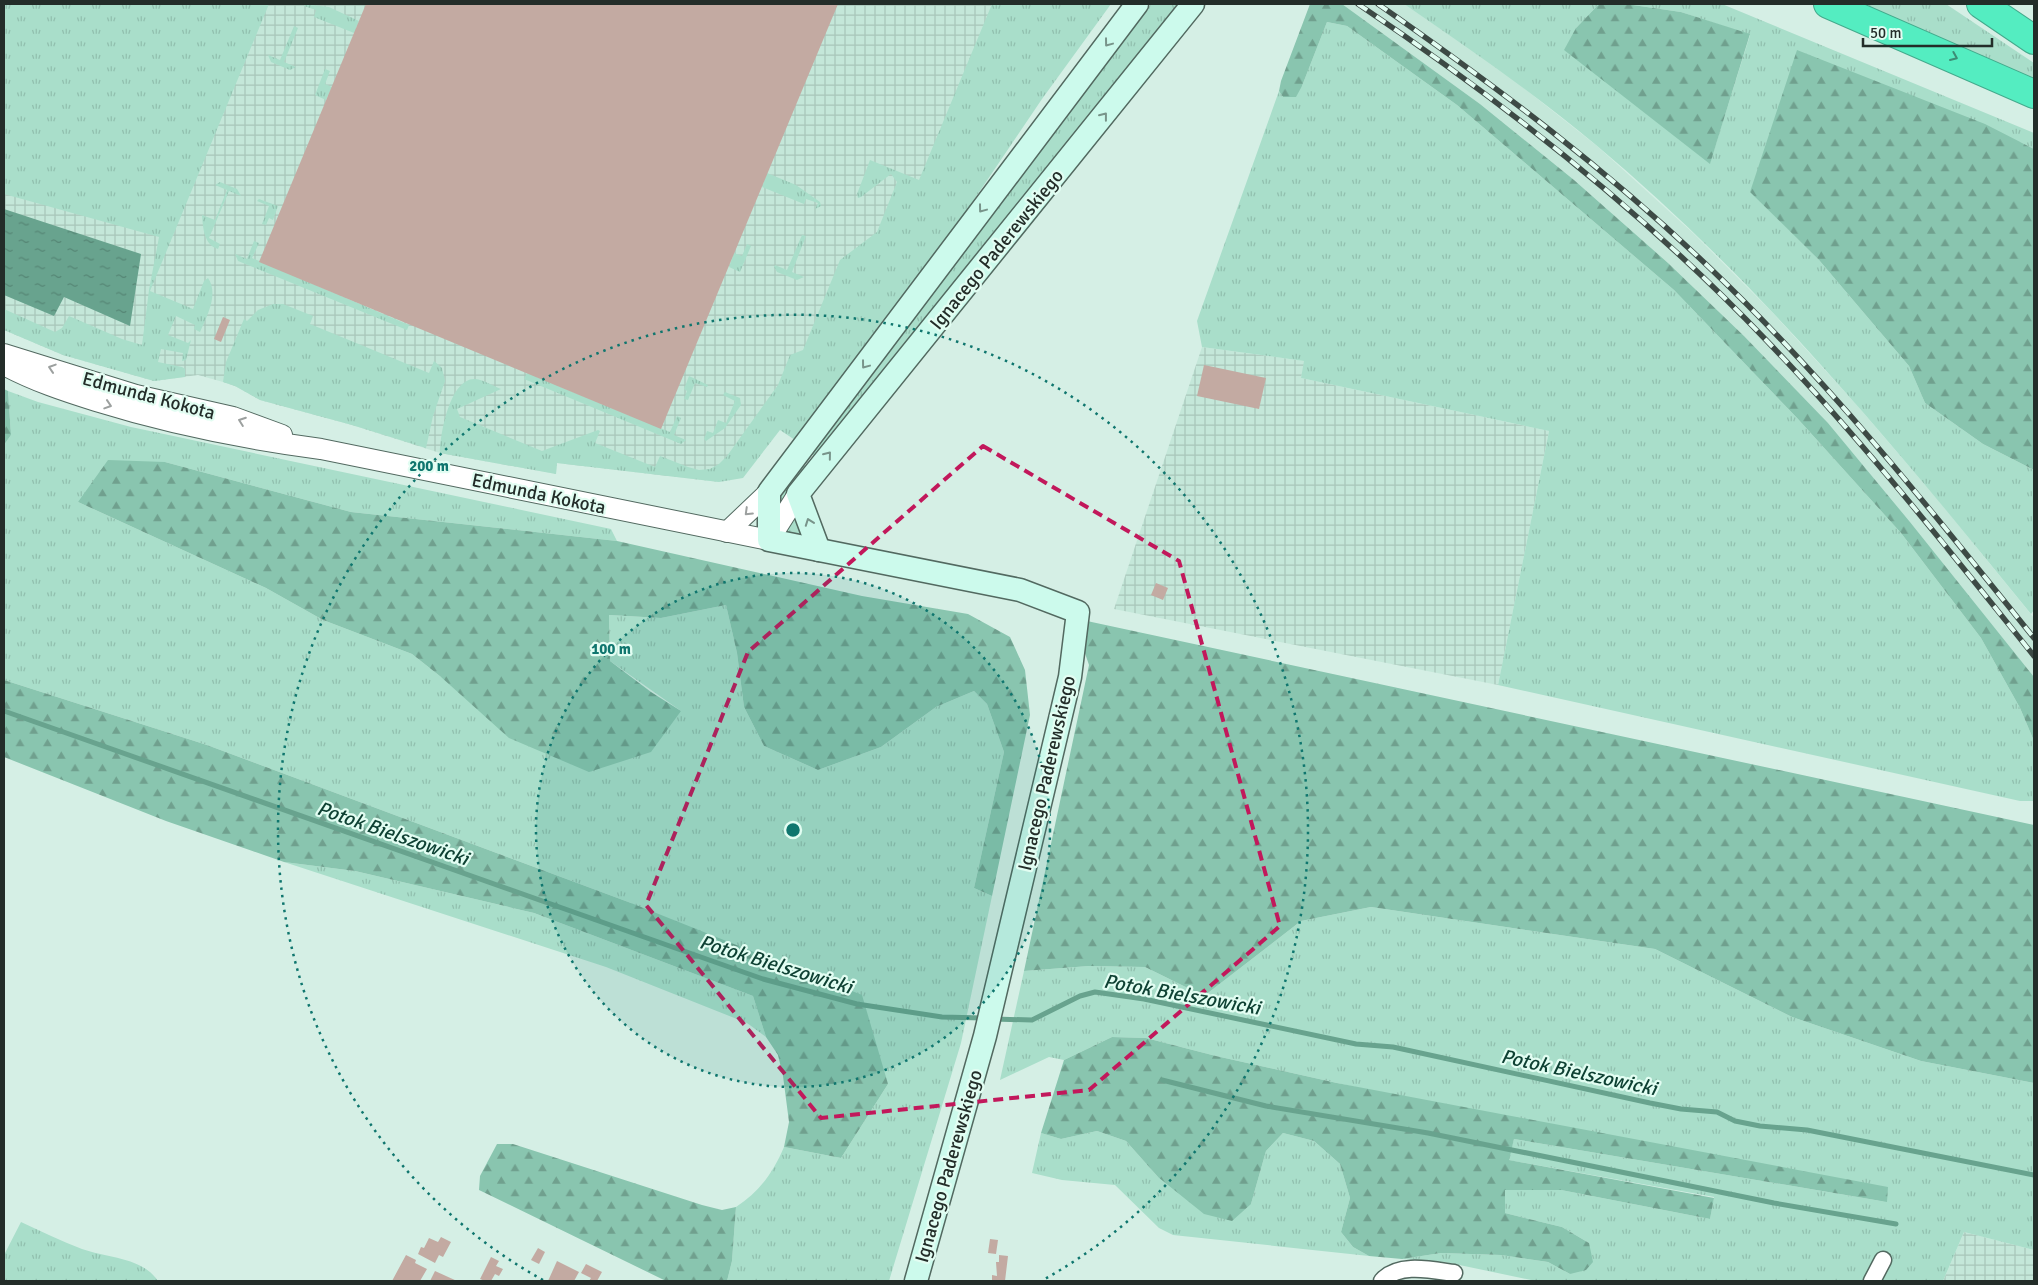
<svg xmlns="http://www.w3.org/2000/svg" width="2038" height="1285" viewBox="0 0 2038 1285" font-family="Signika,sans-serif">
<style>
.built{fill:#c4e7d9}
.industrial{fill:url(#industrial-grid)}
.grass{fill:url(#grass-tufts)}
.forest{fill:url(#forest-firs)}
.water{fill:url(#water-ripples)}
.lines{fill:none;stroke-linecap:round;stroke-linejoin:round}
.stream{stroke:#68a38e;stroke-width:5}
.building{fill:#c3aaa2}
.minor-casing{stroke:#526960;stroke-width:19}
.tertiary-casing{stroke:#526960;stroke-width:22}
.secondary-casing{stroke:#526960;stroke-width:25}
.motorway-casing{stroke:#43aa8c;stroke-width:30}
.minor{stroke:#fff;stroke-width:16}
.tertiary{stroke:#fff;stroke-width:20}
.secondary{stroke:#ccfaec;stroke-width:22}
.motorway{stroke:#54edc1;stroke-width:28}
.rail-casing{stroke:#3d4a45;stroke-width:5.5}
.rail{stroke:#e2fdf2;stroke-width:4;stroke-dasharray:11;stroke-linecap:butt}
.oneway{stroke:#78948a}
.oneway2{stroke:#3c8d75}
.oneway3{stroke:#9ca09f}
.marked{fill:none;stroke:#c2185b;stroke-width:4;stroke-dasharray:10 6;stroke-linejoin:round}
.ring{fill:none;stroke:#0f766e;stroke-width:2.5;stroke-dasharray:2.5 5}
.labels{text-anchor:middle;stroke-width:4.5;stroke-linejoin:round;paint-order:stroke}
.street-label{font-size:19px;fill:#232d29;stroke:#e2fdf2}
.water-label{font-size:20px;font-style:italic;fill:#0e4133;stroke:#e2fdf2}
.centre{fill:#0f766e;stroke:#e2fdf2;stroke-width:2.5}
.ring-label{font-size:15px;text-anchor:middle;font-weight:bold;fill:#0f766e;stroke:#e2fdf2;stroke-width:4.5;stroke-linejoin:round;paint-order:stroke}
</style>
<defs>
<pattern id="industrial-grid" width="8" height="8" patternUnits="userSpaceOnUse" patternTransform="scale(1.25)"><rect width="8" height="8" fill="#c4e7d9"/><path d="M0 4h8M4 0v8" fill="none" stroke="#a8c6ba"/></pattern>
<pattern id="grass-tufts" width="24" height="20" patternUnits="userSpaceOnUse" patternTransform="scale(1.25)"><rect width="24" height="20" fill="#a9deca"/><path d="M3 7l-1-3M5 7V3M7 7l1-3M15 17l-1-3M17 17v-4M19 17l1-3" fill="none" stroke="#91bfae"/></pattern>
<pattern id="forest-firs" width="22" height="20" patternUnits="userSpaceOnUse" patternTransform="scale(1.25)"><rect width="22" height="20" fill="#89c5af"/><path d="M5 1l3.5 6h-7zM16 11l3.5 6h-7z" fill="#70a08e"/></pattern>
<pattern id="water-ripples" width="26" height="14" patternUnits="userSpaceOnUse" patternTransform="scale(1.25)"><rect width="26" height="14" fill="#68a38e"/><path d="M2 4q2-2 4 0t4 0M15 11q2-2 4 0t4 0" fill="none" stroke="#558574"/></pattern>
</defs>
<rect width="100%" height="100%" fill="#d5efe5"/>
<polygon class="built" points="1342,4 1404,4 1501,70 1597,146 1693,233 1771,311 1855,403 1938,500 2034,618 2034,677 1910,522 1828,423 1744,336 1668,263 1574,180 1480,104"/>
<g class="industrial">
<polygon points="4,4 1044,4 719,482 557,463 556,474 440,453 352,425 260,400 235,386 223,382 198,375 154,381 63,355 4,330"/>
<polygon points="1202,347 1305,361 1301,378 1549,431 1498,685 1114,609"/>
<polygon points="1964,1232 2034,1250 2034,1281 1943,1281"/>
</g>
<g class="grass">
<path d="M4 4H269L150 291 193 309 204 281 208 278C219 294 207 316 200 332L194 329 195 325 176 316 168 335 188 343 191 340 186 360 182 361 183 353 161 349 158 362 182 367 185 369V377L154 381 63 355 4 330V309L55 332 62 328 69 316 122 339 142 345 149 290 159 237 4 194Z"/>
<polygon points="305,4 329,7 359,21 354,33 314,17 316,10 304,6"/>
<path d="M992 4H1111L1042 99 963 216 795 440 780 430 743 478 719 482 557 463 556 474 440 453C440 434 450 378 475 379 484 380 493 386 501 389L457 409 460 417 542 451 598 430 600 431 595 443 655 467 660 456 688 467 699 470 710 469 719 464 727 456 778 385 790 355 803 350 840 260 877 232 897 182 891 174 861 197 858 198 857 194 870 160 919 180Z"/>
<polygon points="1151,4 1184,4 815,457 811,453"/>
<path d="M1404 4H1599L1576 28 1710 163 1750 35 1681 12 1626 4H1722L2034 133V149L2020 142 1750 191 1819 260 1909 366 1925 403 1983 444 2034 470V610L2031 614C1897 449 1760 282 1596 145 1535 94 1470 49 1404 4Z"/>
<polygon points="1847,4 1946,4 2034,63 2034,86"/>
<polygon points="1327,22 1347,26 1457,105 1674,290 1798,419 1901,533 1981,638 2020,708 2034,741 2034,801 2020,801 1498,685 1549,431 1301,378 1304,361 1202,347 1197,321 1279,91 1283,97 1302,86"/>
<polygon points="294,26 298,28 284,62 296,67 290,70 271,62 268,55 280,60"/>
<polygon points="325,69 330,71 325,84 332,87 326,100 315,95"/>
<polygon points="767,173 796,185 820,202 821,206 815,209 818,203 806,199 804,204 762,187"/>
<path d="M220 182 237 189 241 196 229 191 209 238 220 244 218 249C204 245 203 228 202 215L215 220 227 190 215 185Z"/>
<polygon points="259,199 278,206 273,220 269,218 266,225 262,224 269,206 257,201"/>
<polygon points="802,235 806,236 792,272 804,277 797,280 777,272 774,267 775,265 787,270"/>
<polygon points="254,241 259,243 252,258 409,325 407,330 238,261 235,254 247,259"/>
<polygon points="747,244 751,246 740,272 729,267 734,253 742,256"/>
<polygon points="273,304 283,304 313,316 310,324 429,373 434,361 442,368 445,381 433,416 426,448 352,425 260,400 235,386 223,382 226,362 244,319 247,321 258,310"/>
<polygon points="527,373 670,432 677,416 681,418 674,435 686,440 681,444 524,379"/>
<polygon points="689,376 708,385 707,387 695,383 688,400 684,399 687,391 684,389"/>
<path d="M8 391 38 402 131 427 611 529 617 541 351 512 165 462 78 502 266 588 323 620 412 654 441 677 681 711 610 661 609 615 661 618 726 605 737 653 744 707 764 746 818 770 881 747 936 707 974 691 987 704 1004 752 974 888 992 896 961 1043 889 1281H727L732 1261 736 1207C759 1192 773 1173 784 1147L841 1158 888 1084 631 903 207 745 4 680V445L11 435Z"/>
<polygon points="725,392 740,398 741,405 725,428 706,441 704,439 707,431 713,433 718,420 726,423 735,401 723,395"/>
<polygon points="802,464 807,467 782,500 779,497"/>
<polygon points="798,515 808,536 786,532"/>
<polygon points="284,862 355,871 534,913 753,996 766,1037 747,1023 606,967"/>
<polygon points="1371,907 1655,949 1792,1017 1921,1061 2034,1083 2034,1250 1964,1232 1943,1281 1536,1281 1445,1262 1402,1259 1441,1253 1501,1255 1548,1262 1570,1274 1589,1243 1562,1227 1505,1213 1505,1190 1561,1190 1710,1219 1714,1197 1508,1160 1514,1139 1887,1202 1337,1083 1216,1056 1146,1038 1112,1037 1064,1060 1049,1057 1000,1080 1024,971 1089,966 1145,967 1204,996 1301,921"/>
<polygon points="1097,1131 1126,1141 1158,1177 1251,1204 1266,1151 1283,1133 1314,1141 1340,1164 1350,1198 1341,1232 1353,1247 1369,1256 1173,1235 1159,1228 1115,1185 1062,1180 1032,1173 1041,1133 1061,1139"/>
<path d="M21 1222C41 1231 61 1241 82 1249 107 1258 142 1257 158 1281H4V1255Z"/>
</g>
<g class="forest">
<polygon points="1310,4 1342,4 1480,104 1574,180 1668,263 1744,336 1828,423 1910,522 2034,677 2034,741 2020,708 1981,638 1901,533 1798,419 1674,290 1457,105 1347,26 1327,22 1302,86 1296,97 1283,97 1279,91 1281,81"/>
<polygon points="1599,4 1626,4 1681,12 1750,34 1710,164 1564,50 1576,28"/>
<polygon points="1797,50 1985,124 2034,149 2034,470 1983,444 1925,403 1909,366 1819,260 1750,192"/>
<polygon points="4,389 8,391 11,435 4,445"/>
<polygon points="108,460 165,462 351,512 617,541 862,596 968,614 1010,637 1025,670 1030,715 992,896 974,888 1004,752 987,704 974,691 936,707 881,747 818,770 764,746 744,707 737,653 726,605 661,618 609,615 610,661 651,692 681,711 651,752 589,772 509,738 441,677 412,654 323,620 266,588 78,502"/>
<polygon points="1073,618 2034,825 2034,1083 1921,1061 1792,1017 1655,949 1371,907 1301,921 1204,996 1145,967 1089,966 1024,971 1089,665"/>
<polygon points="4,680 207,745 631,903 862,995 888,1084 841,1158 784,1147 789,1122 783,1076 778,1055 766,1037 753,996 534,913 355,871 284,862 166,821 4,757"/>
<polygon points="1112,1037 1146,1038 1216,1056 1337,1083 1888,1187 1887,1202 1514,1139 1509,1160 1714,1198 1710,1219 1561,1190 1505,1190 1505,1213 1562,1227 1589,1243 1593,1262 1586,1270 1570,1274 1548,1262 1501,1255 1441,1253 1402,1259 1369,1256 1353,1247 1341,1232 1350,1198 1340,1164 1314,1141 1283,1133 1266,1151 1251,1204 1232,1221 1204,1214 1158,1177 1126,1141 1097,1131 1061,1139 1041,1133 1064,1060"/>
<polygon points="497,1144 513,1144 702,1205 722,1210 736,1207 732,1261 727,1281 666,1281 479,1190 480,1176"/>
</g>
<polygon class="water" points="4,209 141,254 130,326 64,297 54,316 4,295"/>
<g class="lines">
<g class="stream">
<polyline points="4,711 763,979 857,1004 942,1017 983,1018"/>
<polyline points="994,1019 1032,1020 1080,996 1095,992 1144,999 1356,1044 1393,1047 1650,1103 1681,1109 1717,1112 1735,1121 1760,1126 1807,1130 2034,1175"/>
<polyline points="1162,1080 1266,1106 1428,1133 1774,1203 1896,1224"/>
</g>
</g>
<g class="building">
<polygon points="366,4 838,4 661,429 259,262"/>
<polygon points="223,317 230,320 221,342 214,339"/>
<polygon points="1204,365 1266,378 1259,409 1197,396"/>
<polygon points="1156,583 1168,588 1163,600 1151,595"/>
<polygon points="441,1237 451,1242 443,1257 439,1255 435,1263 418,1254 421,1247 424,1248 429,1238 438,1242"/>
<polygon points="990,1239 998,1240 996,1254 988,1253"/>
<polygon points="538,1248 545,1252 539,1264 531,1260"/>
<polygon points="406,1255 416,1260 415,1263 427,1269 420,1281 392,1281"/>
<polygon points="999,1255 1008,1256 1005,1281 992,1281 992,1275 997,1276 996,1262 999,1262"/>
<polygon points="491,1257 499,1261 496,1266 503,1269 499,1276 495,1274 491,1281 485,1281 480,1279"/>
<polygon points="557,1261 579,1272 574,1281 548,1281"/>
<polygon points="586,1264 602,1272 597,1281 589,1281 591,1278 581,1273"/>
<polygon points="435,1271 457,1281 430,1281"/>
</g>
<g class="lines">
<g class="minor-casing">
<g id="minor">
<path d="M1382 1281C1398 1262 1432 1270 1454 1273"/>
<polyline points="1872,1281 1883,1260"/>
</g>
</g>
<g class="tertiary-casing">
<g id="tertiary">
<polyline points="4,354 136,395 233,417 282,435"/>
<path d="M4 365C34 381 64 391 96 401 170 424 245 439 321 449L769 540 798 494"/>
<polyline points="727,532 769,492"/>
</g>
</g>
<g class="secondary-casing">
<g id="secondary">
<polyline points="819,550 798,494 1193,4"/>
<polyline points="916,1281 985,1036 1070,677 1078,612 1020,590 769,540 769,492 1137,4"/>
</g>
</g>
<g class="motorway-casing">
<g id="motorway">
<polyline points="1828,4 2034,94"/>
<polyline points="1981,4 2034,40"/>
</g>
</g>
<use href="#minor" class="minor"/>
<use href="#tertiary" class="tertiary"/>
<use href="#secondary" class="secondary"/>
<use href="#motorway" class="motorway"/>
<g class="rail-casing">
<g id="rail">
<path d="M1358 4C1505 103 1645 213 1767 341 1863 441 1948 549 2034 656"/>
<path d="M1378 4C1497 87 1608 170 1713 271 1831 384 1932 511 2034 638"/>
</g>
</g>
<use href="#rail" class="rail"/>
</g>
<defs><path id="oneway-chevron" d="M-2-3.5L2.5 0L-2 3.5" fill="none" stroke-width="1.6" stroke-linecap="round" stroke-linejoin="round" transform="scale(1.25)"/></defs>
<g class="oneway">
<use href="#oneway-chevron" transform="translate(1108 43) rotate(127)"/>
<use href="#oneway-chevron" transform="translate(1104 116) rotate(-52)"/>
<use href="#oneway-chevron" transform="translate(982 209) rotate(127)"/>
<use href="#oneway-chevron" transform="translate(865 365) rotate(127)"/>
<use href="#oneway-chevron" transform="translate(828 455) rotate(-51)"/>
<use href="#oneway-chevron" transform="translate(809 522) rotate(-110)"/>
</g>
<use class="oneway2" href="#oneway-chevron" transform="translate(1954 57) rotate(23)"/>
<g class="oneway3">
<use href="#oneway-chevron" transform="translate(52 368) rotate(-162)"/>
<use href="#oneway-chevron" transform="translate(108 405) rotate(18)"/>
<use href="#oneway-chevron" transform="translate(242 421) rotate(-160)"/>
<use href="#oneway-chevron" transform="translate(748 512) rotate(136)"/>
</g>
<path class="marked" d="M983 446 1179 561 1280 926 1089 1090 821 1118 646 905 748 652Z"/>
<circle cx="793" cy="830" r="257" fill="#0f766e" fill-opacity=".12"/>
<g class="ring">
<circle cx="793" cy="830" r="257"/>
<path d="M543 1280A515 515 0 1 1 1043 1280"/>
</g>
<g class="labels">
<g class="street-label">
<text transform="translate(996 249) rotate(-51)" y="7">Ignacego Paderewskiego</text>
<text transform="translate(149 395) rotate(15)" y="7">Edmunda Kokota</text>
<text transform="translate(539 493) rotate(12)" y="7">Edmunda Kokota</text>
<text transform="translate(1046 773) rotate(-77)" y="7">Ignacego Paderewskiego</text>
<text transform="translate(948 1166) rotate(-74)" y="7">Ignacego Paderewskiego</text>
</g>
<g class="water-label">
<text transform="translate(393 833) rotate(19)" y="7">Potok Bielszowicki</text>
<text transform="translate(776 964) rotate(17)" y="7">Potok Bielszowicki</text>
<text transform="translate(1182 994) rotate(10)" y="7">Potok Bielszowicki</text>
<text transform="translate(1579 1072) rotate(12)" y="7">Potok Bielszowicki</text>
</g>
</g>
<circle cx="793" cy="830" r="8" class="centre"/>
<g class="ring-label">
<text x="429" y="471">200 m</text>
<text x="611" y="654">100 m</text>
</g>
<rect width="2038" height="1285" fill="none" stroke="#232d29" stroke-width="10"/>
<path d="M1863 38v8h129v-8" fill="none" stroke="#232d29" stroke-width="2.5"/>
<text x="1870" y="38" font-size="15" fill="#232d29" stroke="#e2fdf2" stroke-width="4" paint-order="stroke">50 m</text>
</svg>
